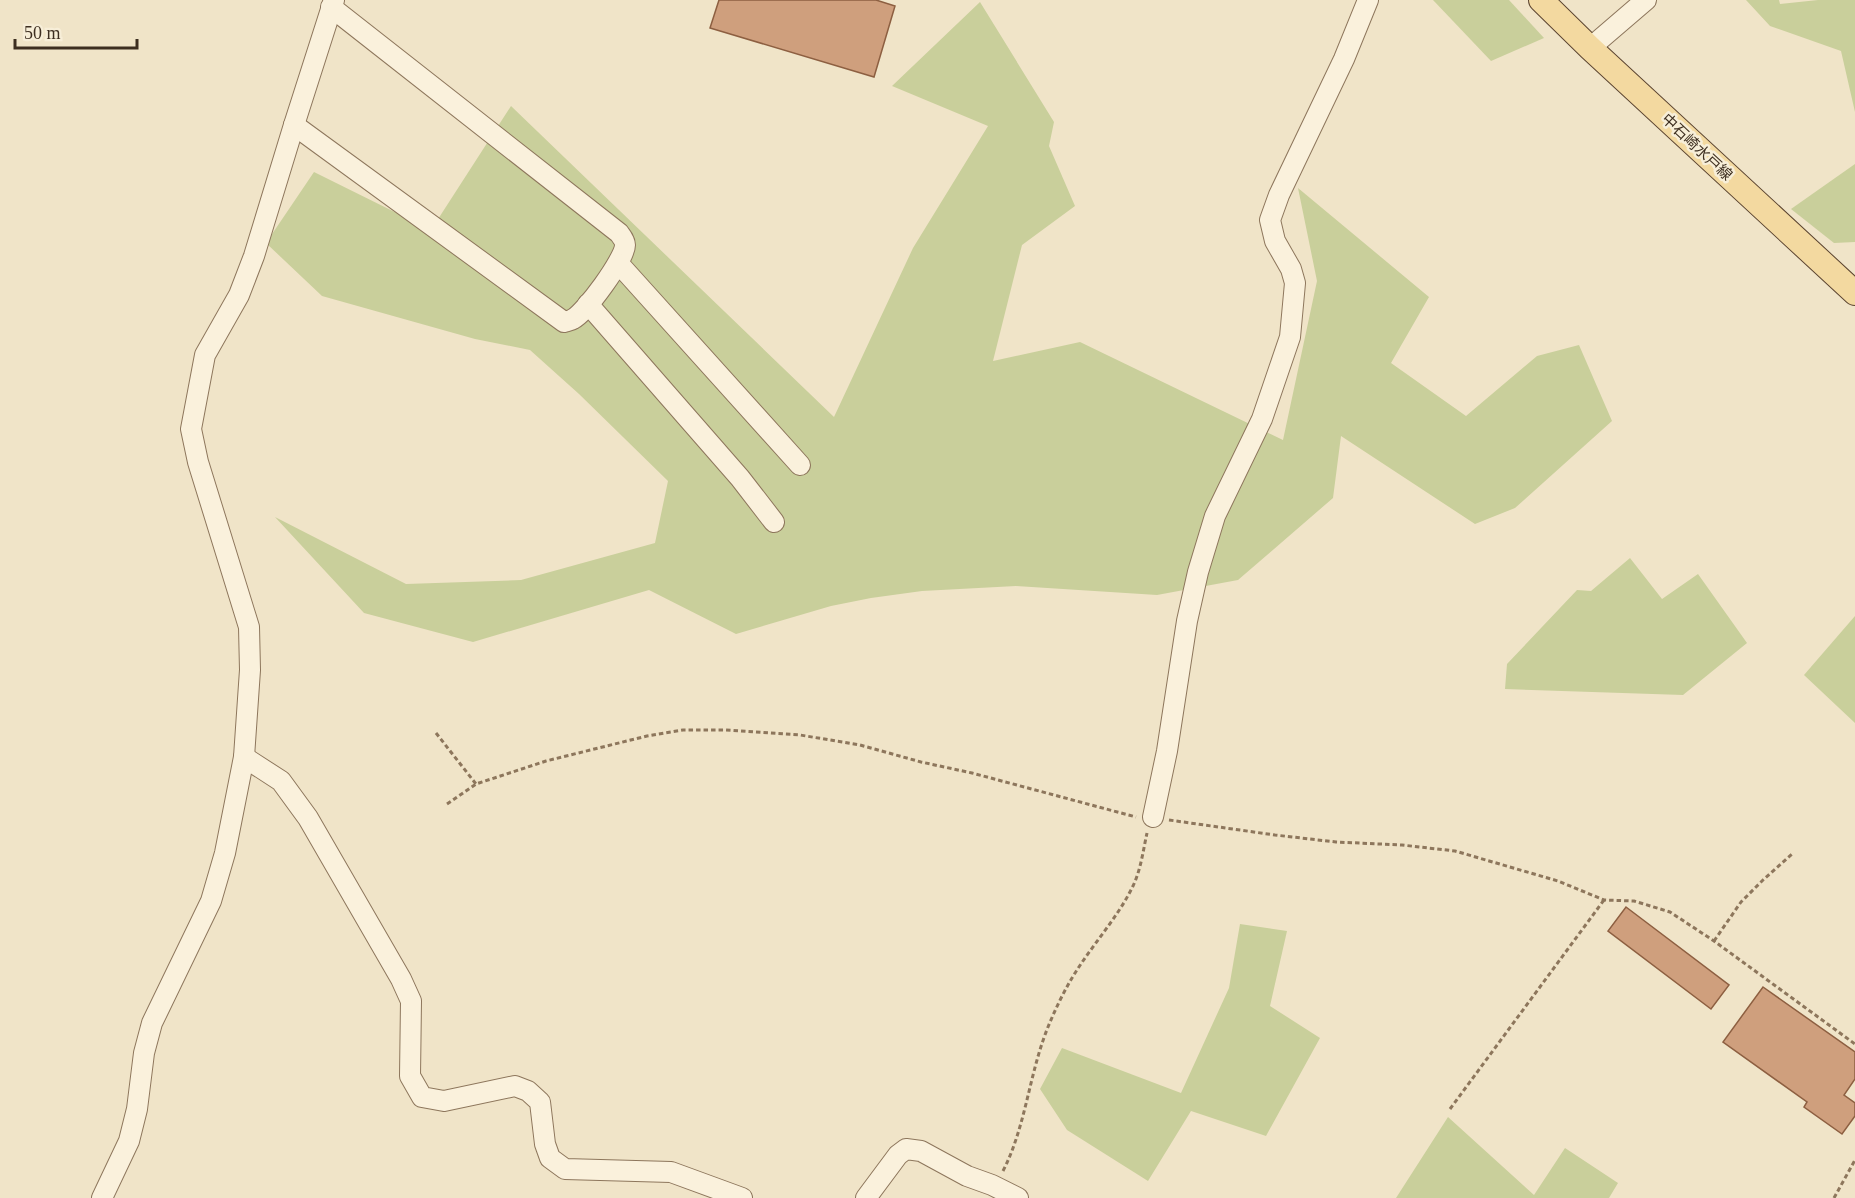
<svg xmlns="http://www.w3.org/2000/svg" width="1855" height="1198" viewBox="0 0 1855 1198" font-family="'Times New Roman','Noto Sans JP',serif">
<style>
.green{fill:#c9cf9b}
.building{fill:#cf9f7d;stroke:#8d5f41;stroke-width:1.5}
.lines{fill:none;stroke-linecap:round;stroke-linejoin:round}
.minor-casing{stroke:#8d765c;stroke-width:22}
.major-casing{stroke:#5b4430;stroke-width:26}
.path{stroke:#8d765c;stroke-width:3;stroke-dasharray:4.5 3;stroke-linecap:butt}
.minor{stroke:#faf1dc;stroke-width:20}
.major{stroke:#f3d9a0;stroke-width:24}
.labels{text-anchor:middle;stroke-width:5;stroke-linejoin:round;paint-order:stroke}
.street-label{font-size:15px;fill:#3d2e20;stroke:#f7eed8}
</style>
<rect width="100%" height="100%" fill="#f0e4c8"/>
<g class="green">
<polygon points="1433,0 1509,0 1544,38 1491,61"/>
<polygon points="1746,0 1779,0 1780,4 1818,0 1855,0 1855,112 1841,51 1770,26"/>
<polygon points="980,2 1054,122 1049,146 1075,206 1022,245 993,361 1080,342 1283,440 1317,281 1298,188 1429,297 1391,363 1466,416 1537,356 1579,345 1612,421 1515,508 1475,524 1341,436 1333,498 1238,580 1157,595 1016,586 922,591 871,598 831,606 736,634 649,590 473,642 364,613 275,517 406,584 521,580 655,543 668,481 579,394 530,350 475,339 322,296 266,243 314,172 431,230 511,106 834,417 913,248 988,126 892,86"/>
<polygon points="1855,164 1855,242 1834,243 1791,209"/>
<polygon points="1630,558 1662,599 1698,574 1747,643 1683,695 1505,689 1507,664 1577,590 1591,591"/>
<polygon points="1855,616 1855,723 1804,675"/>
<polygon points="1240,924 1287,931 1270,1006 1320,1038 1266,1136 1191,1111 1148,1181 1067,1130 1040,1089 1062,1048 1181,1093 1229,988"/>
<polygon points="1448,1117 1534,1195 1565,1148 1618,1183 1609,1198 1396,1198"/>
</g>
<g class="building">
<polygon points="719,0 876,0 895,6 874,77 710,28"/>
<polygon points="1626,907 1729,985 1711,1009 1608,931"/>
<polygon points="1763,987 1855,1052 1855,1079 1844,1095 1855,1103 1855,1116 1842,1134 1804,1107 1807,1102 1723,1042"/>
</g>
<g class="lines">
<g class="minor-casing">
<g id="minor">
<polyline points="1590,48 1646,0"/>
<path d="M294 125 564 322C567 321 570 321 573 319 585 313 625 259 625 245 625 241 622 237 619 233L331 7"/>
<polyline points="619,264 800,465"/>
<polyline points="588,304 740,478 774,522"/>
<polyline points="244,757 281,781 308,818 401,979 411,1001 410,1076 422,1097 444,1101 515,1086 528,1091 540,1102 545,1144 550,1158 565,1169 671,1172 742,1198"/>
<polyline points="1153,817 1167,751 1187,621 1198,572 1215,516 1262,419 1290,337 1295,283 1291,269 1275,241 1270,220 1279,195 1344,59 1368,0"/>
<polyline points="102,1198 129,1141 137,1109 144,1053 152,1023 211,901 225,853 244,757 250,670 249,627 198,462 191,429 205,355 239,295 254,256 294,125 334,0"/>
<polyline points="866,1198 898,1155 906,1149 921,1151 967,1176 992,1185 1018,1198"/>
</g>
</g>
<g class="major-casing">
<polyline id="major" points="1541,0 1590,48 1855,293"/>
</g>
<g class="path">
<polyline points="436,733 476,784"/>
<polyline points="447,804 476,784 546,761 647,736 683,730 725,730 800,735 860,745 921,762 972,773 1136,817"/>
<polyline points="1169,820 1275,835 1336,842 1402,845 1455,851 1558,881 1604,900 1634,901 1670,912 1714,941 1855,1044"/>
<polyline points="1714,941 1741,902 1763,880 1792,854"/>
<polyline points="1450,1109 1604,900"/>
<path d="M1003 1171C1026 1126 1029 1074 1048 1027 1055 1010 1063 993 1072 978 1091 946 1117 919 1133 886 1141 869 1143 851 1147 833"/>
<polyline points="1834,1198 1855,1160"/>
</g>
<use href="#minor" class="minor"/>
<use href="#major" class="major"/>
</g>
<g class="labels">
<g class="street-label">
<text transform="translate(1697 147) rotate(43)" y="5">中石崎水戸線</text>
</g>
</g>
<path d="M15 39v9h122v-9" fill="none" stroke="#3d2e20" stroke-width="3"/>
<text x="24" y="39" font-size="18" fill="#3d2e20" stroke="#f7eed8" stroke-width="4.5" paint-order="stroke">50 m</text>
</svg>
